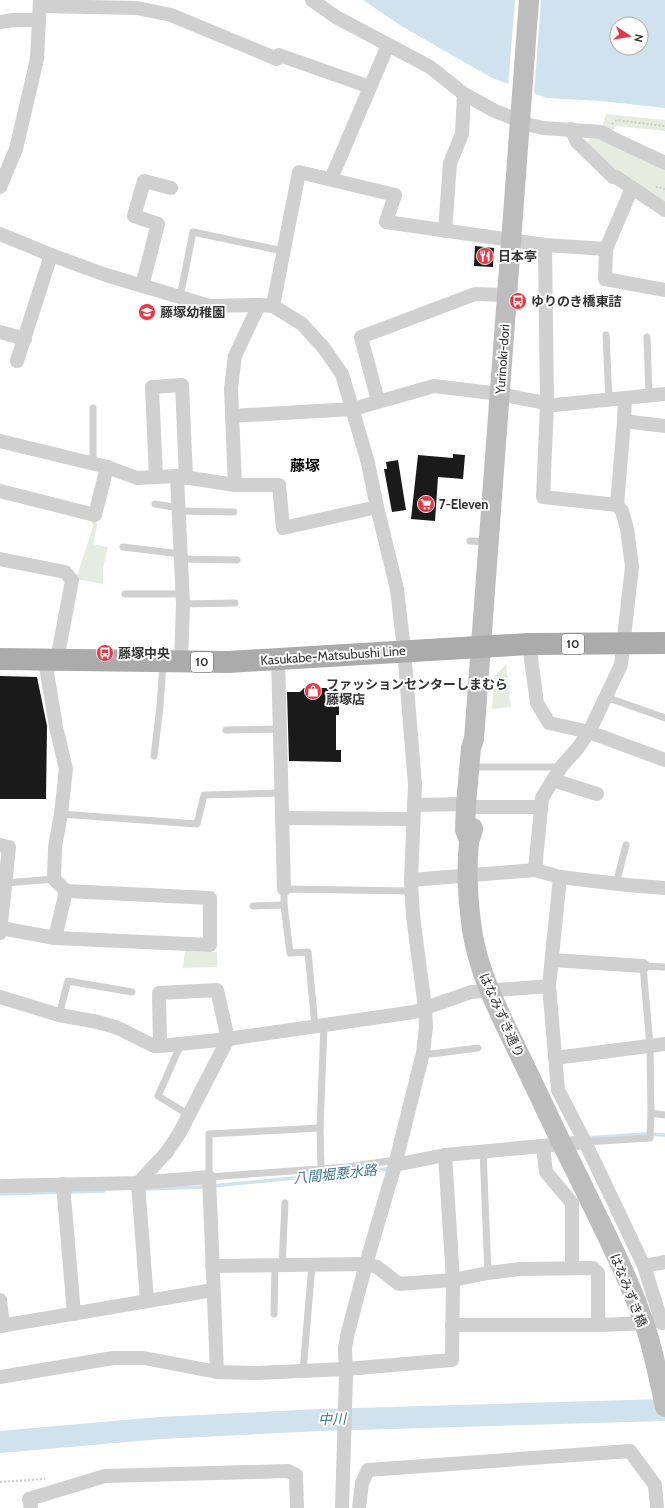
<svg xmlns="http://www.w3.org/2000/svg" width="665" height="1508" viewBox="0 0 665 1508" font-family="Cabin,'Noto Sans JP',sans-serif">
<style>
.green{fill:#e6ecdf}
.water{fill:#cfe2ee;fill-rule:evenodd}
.pier{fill:#fff}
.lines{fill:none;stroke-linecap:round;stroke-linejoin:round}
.stream{stroke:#cfe2ee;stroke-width:3.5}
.river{stroke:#cfe2ee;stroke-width:22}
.building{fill:#1a1a1a}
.path{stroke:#cdcdcd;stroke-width:2;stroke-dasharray:2 2;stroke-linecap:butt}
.lane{stroke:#d0d0d0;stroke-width:7}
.street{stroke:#d0d0d0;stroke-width:14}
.secondary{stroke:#bdbdbd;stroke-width:20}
.primary{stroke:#ababab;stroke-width:22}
.secondary-bridge{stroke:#bdbdbd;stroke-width:20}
.labels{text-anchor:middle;stroke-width:4;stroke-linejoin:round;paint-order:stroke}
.shield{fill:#fff;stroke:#707070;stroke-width:1}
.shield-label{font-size:12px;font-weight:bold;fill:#333}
.poi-label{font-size:13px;font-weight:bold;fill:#333;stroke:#fff;text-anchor:start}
.street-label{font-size:13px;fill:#333;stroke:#fff}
.water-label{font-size:14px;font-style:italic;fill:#3f7597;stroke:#fff}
.quarter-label{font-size:15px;font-weight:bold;fill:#000;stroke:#fff}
</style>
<rect width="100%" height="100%" fill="#fff"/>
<g class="green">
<polygon points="606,114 665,120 665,131 617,126 610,132 665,167 665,205 633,184 585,146 591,137 599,139"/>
<polygon points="91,519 96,520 97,526 93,544 108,547 103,568 103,584 76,579 93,527"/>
<polygon points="506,664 511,707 492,709 494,677"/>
<polygon points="185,951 217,952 217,967 183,968"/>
</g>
<path class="water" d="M363 0H665V108L601 101 547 98 492 78 403 27ZM617 24H641V48H617Z"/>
<polygon class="pier" points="515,0 541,0 534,95 508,86"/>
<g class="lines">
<g class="stream">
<polyline points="586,1138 644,1134 665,1135"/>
<polyline points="212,1186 386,1169 390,1167"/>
<polyline points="144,1189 205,1187"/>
<polyline points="68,1192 104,1191"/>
<polyline points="0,1194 62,1192"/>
</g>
<polyline class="river" points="0,1442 160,1428 321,1420 665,1410"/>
</g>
<g class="building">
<polygon points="475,246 494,248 493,267 474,266"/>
<polygon points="453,454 465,455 463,479 438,477 435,521 411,519 418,455 453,458"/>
<polygon points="398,460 406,510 392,512 384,469 387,469 386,462"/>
<polygon points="0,676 37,677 47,726 46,799 0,799"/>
<polygon points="304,688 335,688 339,692 339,715 336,715 336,750 341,750 341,762 289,761 287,692 300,692"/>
</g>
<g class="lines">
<g class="path">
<polyline points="612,124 617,120 665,126"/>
<polyline points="656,188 657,187 665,189"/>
<polyline points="0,1482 45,1479"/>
</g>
<g class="lane">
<polyline points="180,297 193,232 283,251"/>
<polyline points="606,335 609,400"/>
<polyline points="647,337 649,396"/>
<polyline points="93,464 93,408"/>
<polyline points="473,503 489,505"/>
<polyline points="155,504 179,508"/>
<polyline points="179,511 234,512"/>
<polyline points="470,541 487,542"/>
<polyline points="123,547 181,554"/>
<polyline points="181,559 237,560"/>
<polyline points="125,594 183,594"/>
<polyline points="183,604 235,603"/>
<polyline points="606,697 665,718"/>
<polyline points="226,730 280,729"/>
<polyline points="154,756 160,706 163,664"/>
<polyline points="479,767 561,767"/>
<polyline points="61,814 197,824 204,795 281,793"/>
<polyline points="6,883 54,879"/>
<polyline points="616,884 626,845"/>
<polyline points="253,906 284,905"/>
<polyline points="59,1015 68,981 132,992"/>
<polyline points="315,1026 308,952 290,953 284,905 284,889 412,891"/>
<polyline points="181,1044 158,1096 189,1115"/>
<polyline points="423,1053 431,1054 478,1048"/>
<polyline points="651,1113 650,1046 643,966 665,967"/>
<polyline points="320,1128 209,1134 209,1177 346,1167 396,1160"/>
<polyline points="585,1142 650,1138 651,1113 665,1115"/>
<polyline points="483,1151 488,1273"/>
<polyline points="321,1169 320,1128 324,1025"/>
<polyline points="282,1266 285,1203"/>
<polyline points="274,1314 275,1266"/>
<polyline points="303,1371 312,1265"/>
</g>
<g class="street">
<polyline points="312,0 336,17 430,67 464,94 495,111 530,125 543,128 601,132 612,138 665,163"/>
<polyline points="40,6 137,8 171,15 277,59 279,55 370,87"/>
<polyline points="0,22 14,20 39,20"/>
<polyline points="571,129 577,142 613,177 616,177 665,210"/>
<polyline points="331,179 388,45"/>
<polyline points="0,187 16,149 37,59 40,0"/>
<polyline points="632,188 606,249 605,279 665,290"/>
<polyline points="445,231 450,163 462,134 464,94"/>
<polyline points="0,234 51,255 106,275 180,297 209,306 259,305 273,306 302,324 323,347 342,374 368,463 377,507 397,589 404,650 415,785 411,880 413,916 425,1008 426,1027 423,1053 395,1165 366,1264 347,1336 345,1348 346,1376 342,1508"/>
<polyline points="545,245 547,405 543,497 617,505"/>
<polyline points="142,286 158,224 134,216 144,181 171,188"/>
<polyline points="273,306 299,172 395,195 386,222 545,245 606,249"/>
<polyline points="0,332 25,339"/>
<polyline points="17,361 51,255"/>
<polyline points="378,401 361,337 475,294 506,295"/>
<polyline points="232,416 353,409 434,386 500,394 555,405 665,394"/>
<polyline points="624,421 665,426"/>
<polyline points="0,441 107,467 137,478 177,476 235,485 279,485 283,528 377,507"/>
<polyline points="177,476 183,604 181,662"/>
<polyline points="156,477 152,387 182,385 186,478"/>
<polyline points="235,485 231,388 235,356 259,305"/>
<polyline points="0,491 95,515 107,467"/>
<polyline points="0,559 65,572 72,580 57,660"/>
<polyline points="529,644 537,703 549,723 589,732 665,760"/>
<polyline points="278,659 284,889"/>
<polyline points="45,660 56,727 66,769 61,814 55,847 54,879 66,891 55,938"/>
<polyline points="553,780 597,794"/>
<polyline points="414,805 466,804"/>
<polyline points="475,807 541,807"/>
<polyline points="282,818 413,819"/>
<polyline points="0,845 9,847 0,933"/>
<polyline points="535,870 542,798 561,767 577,749 589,732 621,665 632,566 627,529 622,511 617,505 624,421 625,399"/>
<polyline points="560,877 627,885 665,888"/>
<polyline points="411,880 535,870 560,877 549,986 558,1090 585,1142 644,1266 662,1323"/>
<polyline points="1,928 55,938 210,945 210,898 66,891"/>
<polyline points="552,960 643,966"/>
<polyline points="0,997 59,1015 98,1022 118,1028 154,1046 160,1046 228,1039 414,1012 471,992 549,986"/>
<polyline points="555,1058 665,1044"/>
<polyline points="543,1146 546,1172 572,1203 572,1268"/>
<polyline points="395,1165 445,1155 585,1142"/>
<polyline points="63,1184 74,1314"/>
<polyline points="0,1186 138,1183 209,1177 217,1372"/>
<polyline points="212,1266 366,1264 377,1267 399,1284 453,1280 488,1273 520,1269 593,1268 598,1273 598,1325"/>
<polyline points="644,1266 665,1262"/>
<polyline points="0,1300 3,1326"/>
<polyline points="147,1301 138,1183 166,1153 179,1134 228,1039 217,990 159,993 160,1046"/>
<polyline points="452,1325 598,1325 652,1323"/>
<polyline points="0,1326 213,1290"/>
<polyline points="0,1377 113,1358 144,1358 217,1372 256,1373 346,1369 452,1360 453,1280 445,1155"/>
<polyline points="31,1508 29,1499 105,1476 288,1471 296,1475 297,1508"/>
<polyline points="359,1508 362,1483 368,1470 630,1451 655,1485 657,1508"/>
</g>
<g class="secondary">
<path d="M473 828C473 833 470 837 469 842 466 871 468 901 472 930 479 976 502 1018 522 1060 541 1099 559 1139 579 1178"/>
<polyline points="469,840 465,830 466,804 471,748 474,739 529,0"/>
</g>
<polyline class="primary" points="0,659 228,662 529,644 665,643"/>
<path class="secondary-bridge" d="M579 1178C603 1229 631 1280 648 1335 655 1359 660 1383 665 1407"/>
</g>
<defs>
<g id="restaurant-disc" transform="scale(0.9)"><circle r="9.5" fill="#e63946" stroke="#fff"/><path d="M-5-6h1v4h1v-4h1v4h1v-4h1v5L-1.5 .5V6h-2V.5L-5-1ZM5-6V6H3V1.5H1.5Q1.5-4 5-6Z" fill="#fff"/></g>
<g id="bus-disc" transform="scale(0.9)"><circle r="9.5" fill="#e63946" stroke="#fff"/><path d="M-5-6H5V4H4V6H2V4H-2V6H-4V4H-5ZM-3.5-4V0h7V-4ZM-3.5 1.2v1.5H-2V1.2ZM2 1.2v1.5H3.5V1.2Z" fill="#fff"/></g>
<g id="school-disc" transform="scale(0.9)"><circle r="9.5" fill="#e63946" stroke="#fff"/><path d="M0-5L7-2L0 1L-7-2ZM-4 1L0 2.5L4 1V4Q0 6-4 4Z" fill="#fff"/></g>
<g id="supermarket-disc" transform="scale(0.9)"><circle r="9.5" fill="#e63946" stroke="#fff"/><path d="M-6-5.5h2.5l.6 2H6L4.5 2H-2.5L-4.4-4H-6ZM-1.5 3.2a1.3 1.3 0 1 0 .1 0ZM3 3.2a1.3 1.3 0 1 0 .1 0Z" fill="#fff"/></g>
<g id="shop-disc" transform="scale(0.9)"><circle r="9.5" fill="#e63946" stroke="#fff"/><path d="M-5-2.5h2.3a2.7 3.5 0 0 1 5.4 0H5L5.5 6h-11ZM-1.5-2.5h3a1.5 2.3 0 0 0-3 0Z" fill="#fff"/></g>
</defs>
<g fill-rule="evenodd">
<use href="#restaurant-disc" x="485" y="256"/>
<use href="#bus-disc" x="518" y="301"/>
<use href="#school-disc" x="147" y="312"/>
<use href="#supermarket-disc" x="426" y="504"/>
<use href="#bus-disc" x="105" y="653"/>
<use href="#shop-disc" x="313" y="691"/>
</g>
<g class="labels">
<g class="shield">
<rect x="562" y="634" width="22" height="20" rx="3"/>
<rect x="191" y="652" width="22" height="20" rx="3"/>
</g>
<g class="shield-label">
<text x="573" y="648">10</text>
<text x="202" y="666">10</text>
</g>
<g class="poi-label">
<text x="498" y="261">日本亭</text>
<text x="531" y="306">ゆりのき橋東詰</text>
<text x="160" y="317">藤塚幼稚園</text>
<text x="439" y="509">7-Eleven</text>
<text x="118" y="658">藤塚中央</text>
<text x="326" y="689">ファッションセンターしまむら<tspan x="326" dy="15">藤塚店</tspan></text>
</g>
<g class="street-label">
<text transform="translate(502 359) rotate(-86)" y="5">Yurinoki-dori</text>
<text transform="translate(333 655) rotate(-4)" y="5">Kasukabe-Matsubushi Line</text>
<text transform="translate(502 1015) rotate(66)" y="5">はなみずき通り</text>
<text transform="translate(629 1290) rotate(68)" y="5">はなみずき橋</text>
</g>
<g class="water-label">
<text transform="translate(335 1174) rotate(-6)" y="5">八間堀悪水路</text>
<text transform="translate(332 1419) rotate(-2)" y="5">中川</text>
</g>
<g class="quarter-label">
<text x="305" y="471">藤塚</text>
</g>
</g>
<g transform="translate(629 36) rotate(102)"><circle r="19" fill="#ffffff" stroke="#adadad"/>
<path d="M0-3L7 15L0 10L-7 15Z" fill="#e63946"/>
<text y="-6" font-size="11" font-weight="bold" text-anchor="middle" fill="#333333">N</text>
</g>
</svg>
